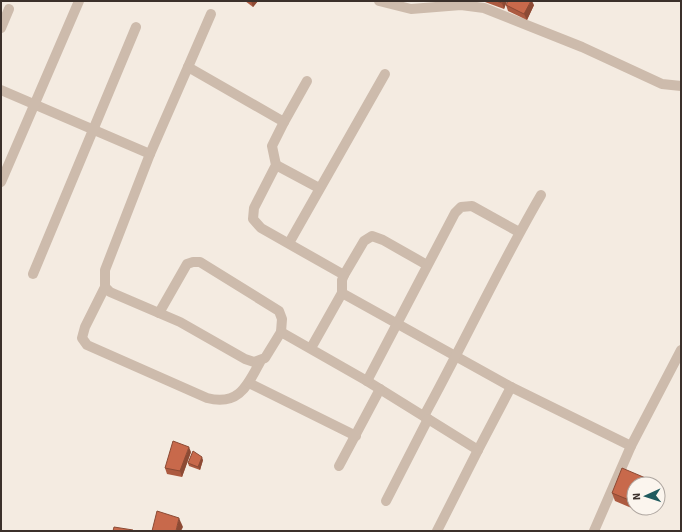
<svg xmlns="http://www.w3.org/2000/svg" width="682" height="532" viewBox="0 0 682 532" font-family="'Source Sans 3',sans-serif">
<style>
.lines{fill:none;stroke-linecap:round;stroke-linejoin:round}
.minor{stroke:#cdbbac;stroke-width:10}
.wall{fill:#ac5a40}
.shaded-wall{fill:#8c4a34}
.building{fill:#c8694b;stroke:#8c4a34}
</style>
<rect width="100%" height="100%" fill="#f4ebe1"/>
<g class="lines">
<g class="minor">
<polyline points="379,1 411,9 461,5 484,8 582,47 662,84 681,86"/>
<polyline points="1,28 9,9"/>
<polyline points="188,67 211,14"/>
<polyline points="1,90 150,154"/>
<polyline points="284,122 307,81"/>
<polyline points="276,165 319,188"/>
<polyline points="1,182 79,1"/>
<polyline points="289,243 385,74"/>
<polyline points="33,274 136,27"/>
<polyline points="344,275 364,241 372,236 383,240 427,265"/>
<path d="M105 287 85 327 82 338 87 345 207 398C239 406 247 386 260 362"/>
<polyline points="342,293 511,387 631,446"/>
<polyline points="159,313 187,264 193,262 200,262 279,311 282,319 281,332"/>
<polyline points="311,348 342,293 342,280 344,275 261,228 253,219 254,208 276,165 272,146 284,122 188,67 150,154 105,270 105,287 110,292 180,322 245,359 254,362 265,358 281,332 367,381 478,450 511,387"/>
<polyline points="367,381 455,213 461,207 472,206 519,232"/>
<polyline points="249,383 356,436"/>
<path d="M424 416C464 343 499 267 541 195"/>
<polyline points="339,466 380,389"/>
<polyline points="386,501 428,419"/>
<polyline points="437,531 478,450"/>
<polyline points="594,531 631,446 681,350"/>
</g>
</g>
<g class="wall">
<polygon points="245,1 258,1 253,7"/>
<polygon points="485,1 507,1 504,9 485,2"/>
<polygon points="506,5 534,5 527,20 508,11"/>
<polygon points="191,452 182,477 167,474 165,468"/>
<polygon points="203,460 200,470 189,466 188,463"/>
<polygon points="634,484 634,508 651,508 648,515 615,501 612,493"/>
</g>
<g class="shaded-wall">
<polygon points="251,1 258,1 253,7"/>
<polygon points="503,1 507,1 504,9 502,3"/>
<polygon points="531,1 532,1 534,5 527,20 524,14"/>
<polygon points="189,447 191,452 182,477 180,471"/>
<polygon points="202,457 203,460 200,470 198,467"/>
<polygon points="646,508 651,508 648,515"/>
<polygon points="179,518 183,527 181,531 176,531"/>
</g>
<g class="building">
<polygon points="496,1 503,1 502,3"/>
<polygon points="508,1 531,1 524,14 506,5"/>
<polygon points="173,441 189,447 180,471 165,468"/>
<polygon points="193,451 202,457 198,467 188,463"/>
<polygon points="622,468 655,482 654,484 634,484 634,502 612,493"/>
<polygon points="157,511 179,518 176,531 152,531"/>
<polygon points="114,527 133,530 133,531 113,531"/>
</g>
<rect width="682" height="532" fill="none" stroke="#3b302b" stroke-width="4"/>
<g transform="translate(646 496) rotate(267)"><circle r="19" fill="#fbf5ee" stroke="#aea6a0"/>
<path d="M0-3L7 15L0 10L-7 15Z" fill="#1f5a5e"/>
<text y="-6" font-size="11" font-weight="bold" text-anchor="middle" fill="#3b302b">N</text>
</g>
</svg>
